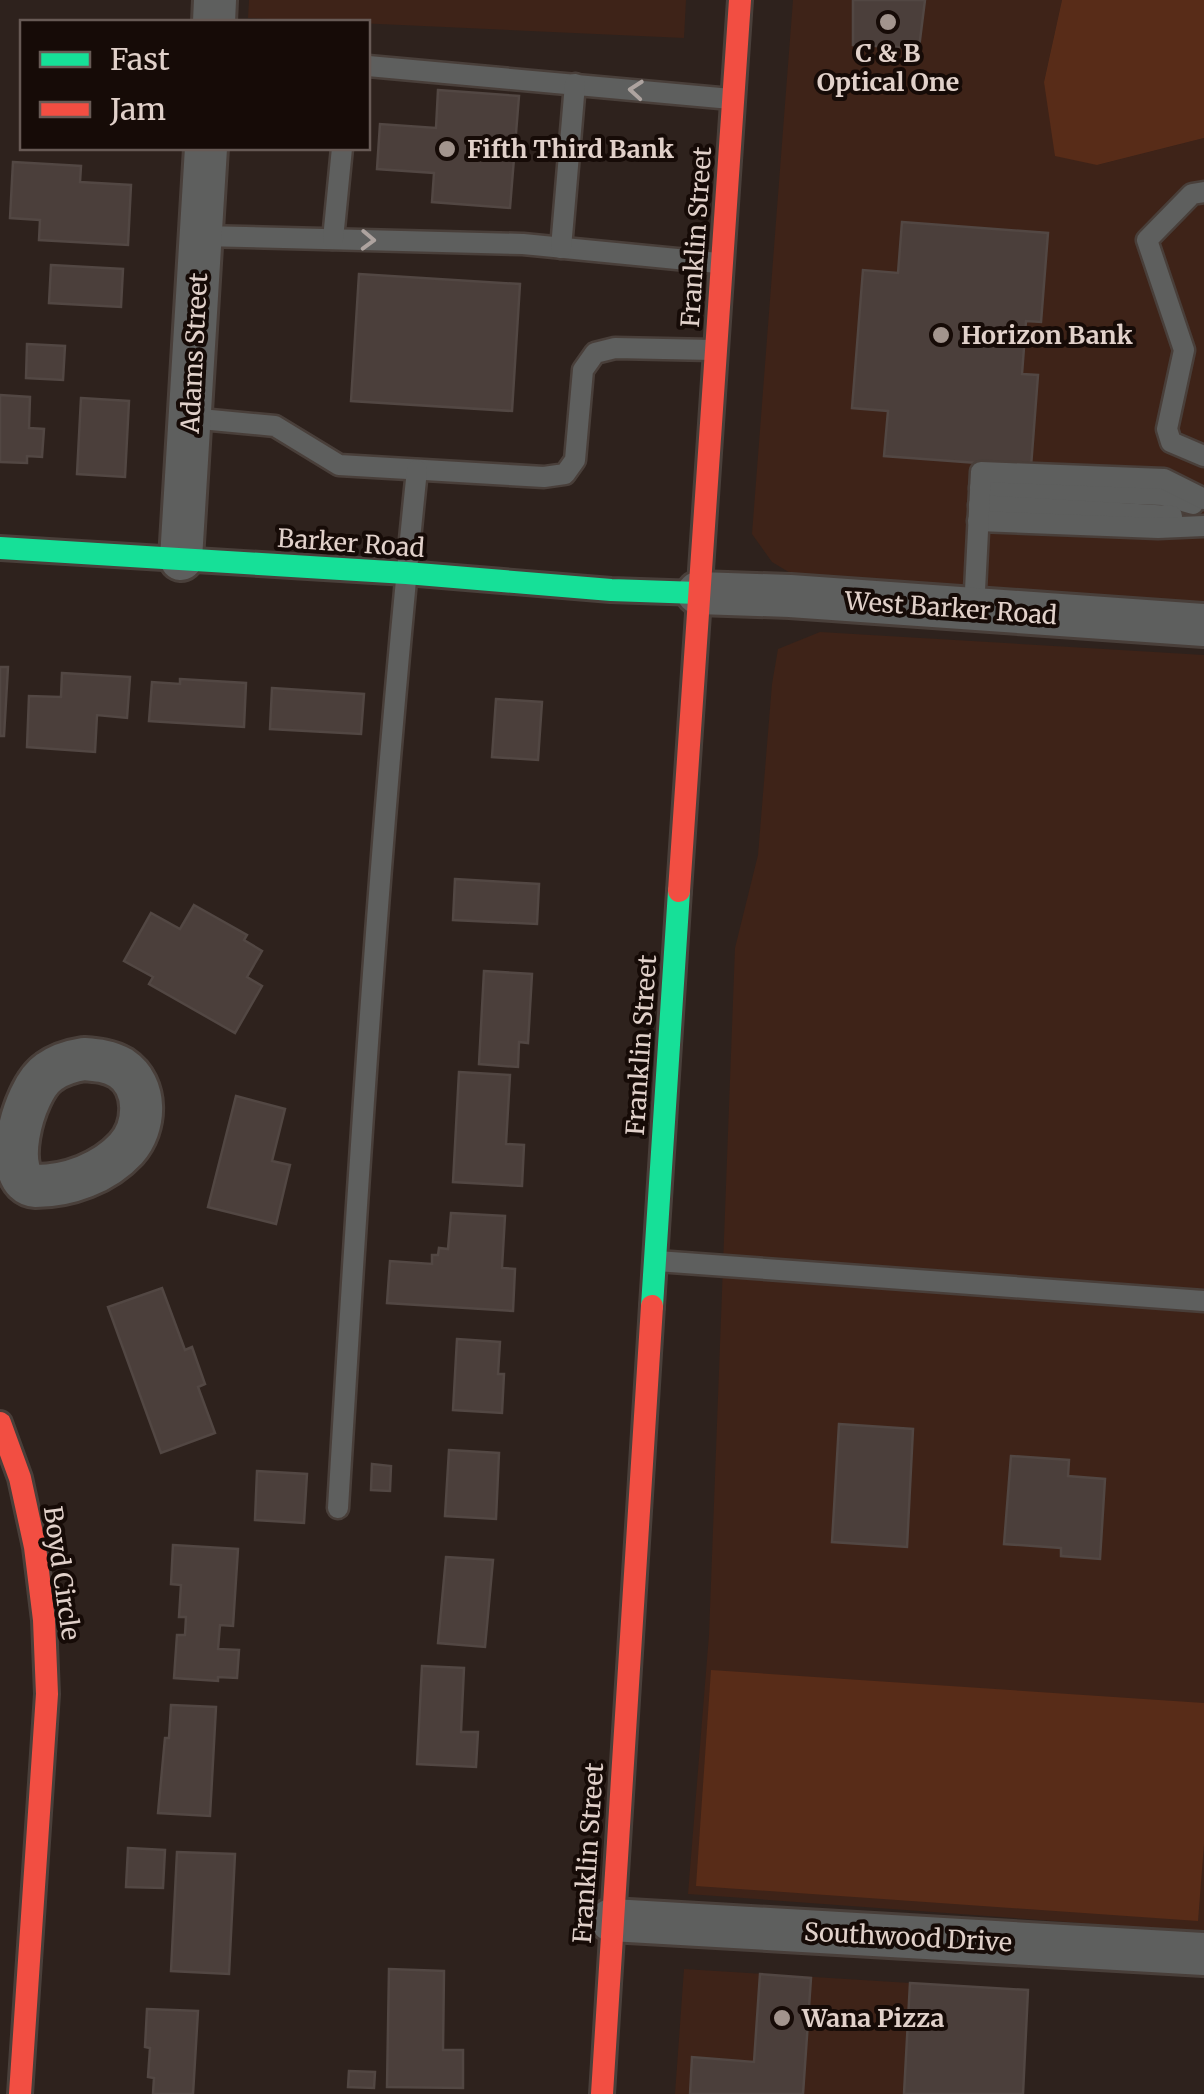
<svg xmlns="http://www.w3.org/2000/svg" width="1204" height="2094" viewBox="0 0 1204 2094" font-family="Merriweather,serif">
<style>
.built{fill:#3e2318}
.green{fill:#582c18}
.building{fill:#4b3f3b;stroke:#524743;stroke-width:2.5}
.lines{fill:none;stroke-linecap:round;stroke-linejoin:round}
.lane-casing{stroke:#493f3a;stroke-width:25}
.street-casing{stroke:#493f3a;stroke-width:48}
.fast-casing{stroke:#493f3a;stroke-width:28}
.jam-casing{stroke:#493f3a;stroke-width:28}
.lane{stroke:#5e5f5e;stroke-width:20}
.street{stroke:#5e5f5e;stroke-width:42}
.fast{stroke:#16e098;stroke-width:22}
.jam{stroke:#f24e42;stroke-width:22}
.oneway{stroke:#ada39f}
.poi-dot{fill:#a2948d;stroke:#160b07;stroke-width:4}
.labels{text-anchor:middle;stroke-width:8;stroke-linejoin:round;paint-order:stroke}
.poi-label{font-size:25px;font-weight:bold;fill:#e1d1ca;stroke:#160b07;text-anchor:start}
.street-label{font-size:25px;fill:#e1d1ca;stroke:#160b07}
</style>
<rect width="100%" height="100%" fill="#2e221d"/>
<g class="built">
<polygon points="249,0 686,0 684,38 248,18"/>
<polygon points="793,0 1062,0 1044,82 1097,165 1204,138 1204,605 792,574 772,562 752,534"/>
<polygon points="820,632 1204,655 1204,1932 688,1894 709,1635 735,948 758,855 772,684 778,649"/>
<polygon points="684,1969 910,1983 904,2094 675,2094"/>
</g>
<g class="green">
<polygon points="1062,0 1204,0 1204,138 1097,165 1055,156 1044,82"/>
<polygon points="711,1670 1204,1703 1204,1844 1198,1921 696,1886"/>
</g>
<g class="building">
<polygon points="853,0 925,0 919,48 853,45"/>
<polygon points="438,90 519,96 510,208 432,202 434,173 377,169 380,124 436,128"/>
<polygon points="13,162 81,166 80,182 131,185 128,245 39,240 40,220 10,218"/>
<polygon points="902,222 1048,233 1041,322 1026,321 1022,374 1038,375 1031,467 884,456 888,411 852,408 863,270 898,273"/>
<polygon points="51,265 123,269 121,307 49,303"/>
<polygon points="359,274 520,284 512,411 351,401"/>
<polygon points="27,344 65,346 63,380 26,378"/>
<polygon points="0,395 30,397 29,428 44,429 42,457 27,456 27,463 0,462"/>
<polygon points="81,398 129,401 125,477 77,474"/>
<polygon points="0,667 8,667 4,736 0,736"/>
<polygon points="62,673 130,677 127,718 97,715 95,752 27,747 29,696 61,697"/>
<polygon points="180,679 246,683 244,727 149,721 152,682 180,684"/>
<polygon points="272,688 364,694 361,734 270,729"/>
<polygon points="496,699 542,702 538,760 492,757"/>
<polygon points="455,879 539,884 537,924 453,920"/>
<polygon points="194,905 247,935 244,940 262,951 247,977 262,986 235,1033 149,984 153,977 124,961 151,913 180,929"/>
<polygon points="484,971 532,974 528,1043 519,1042 518,1067 479,1064"/>
<polygon points="459,1072 510,1075 506,1144 524,1145 522,1186 453,1182"/>
<polygon points="236,1096 285,1109 272,1161 290,1165 276,1224 208,1207"/>
<polygon points="451,1213 505,1216 502,1268 515,1269 513,1311 387,1303 390,1261 432,1264 432,1255 438,1255 439,1248 448,1249"/>
<polygon points="162,1288 185,1350 192,1347 205,1384 198,1387 215,1433 161,1453 108,1307"/>
<polygon points="457,1339 500,1342 498,1374 504,1374 502,1413 453,1410"/>
<polygon points="839,1424 913,1429 907,1547 832,1542"/>
<polygon points="449,1450 499,1453 496,1519 445,1516"/>
<polygon points="1011,1456 1069,1460 1068,1476 1105,1479 1100,1559 1061,1556 1061,1548 1004,1544"/>
<polygon points="372,1464 391,1466 390,1491 371,1490"/>
<polygon points="257,1471 307,1474 304,1523 255,1520"/>
<polygon points="173,1545 238,1549 233,1626 220,1625 218,1649 239,1650 237,1678 218,1677 218,1681 174,1678 177,1635 185,1635 186,1617 179,1617 181,1585 171,1584"/>
<polygon points="446,1557 493,1560 485,1647 438,1643"/>
<polygon points="422,1666 464,1668 461,1732 478,1732 476,1767 417,1764"/>
<polygon points="171,1705 216,1707 210,1816 158,1813 165,1738 169,1738"/>
<polygon points="128,1848 165,1850 163,1888 126,1887"/>
<polygon points="177,1852 235,1854 229,1974 171,1971"/>
<polygon points="389,1969 444,1971 443,2050 463,2050 463,2088 387,2087"/>
<polygon points="760,1974 811,1978 803,2094 690,2094 692,2057 754,2062"/>
<polygon points="910,1983 1028,1990 1023,2094 904,2094"/>
<polygon points="147,2009 198,2011 193,2094 153,2094 154,2078 148,2077 150,2048 145,2047"/>
<polygon points="349,2071 375,2072 374,2088 348,2087"/>
</g>
<g class="lines">
<g class="lane-casing">
<g id="lane">
<polyline points="368,66 731,99"/>
<polyline points="1204,192 1192,194 1147,240 1184,350 1167,429 1171,442 1204,456"/>
<polyline points="201,236 523,244 718,263"/>
<polyline points="333,239 342,148"/>
<polyline points="561,248 575,84"/>
<polyline points="190,418 275,426 339,465 544,477 565,474 575,460 583,370 595,353 615,348 713,350"/>
<polyline points="980,488 1162,495 1193,504"/>
<polyline points="979,505 1172,516"/>
<polyline points="978,521 1158,528 1204,526"/>
<polyline points="974,610 981,472 1164,479 1204,499"/>
<polyline points="657,1261 1204,1301"/>
<path d="M338 1508C359 1162 381 815 417 470"/>
</g>
</g>
<g class="street-casing">
<g id="street">
<polyline points="214,22 215,0"/>
<polyline points="181,559 206,148"/>
<polyline points="698,593 790,596 1204,625"/>
<path d="M84 1059C97 1060 109 1061 121 1068 148 1086 146 1127 126 1149 104 1173 68 1186 36 1186 0 1184 21 1091 49 1072 60 1064 71 1061 84 1059Z"/>
<polyline points="611,1920 1204,1954"/>
</g>
</g>
<g class="fast-casing">
<g id="fast">
<polyline points="0,548 406,573 611,590 698,593"/>
<polyline points="652,1306 679,891"/>
</g>
</g>
<g class="jam-casing">
<g id="jam">
<polyline points="679,891 740,0"/>
<polyline points="0,1423 20,1478 35,1547 44,1620 47,1694 20,2094"/>
<polyline points="602,2094 652,1306"/>
</g>
</g>
<use href="#lane" class="lane"/>
<use href="#street" class="street"/>
<use href="#fast" class="fast"/>
<use href="#jam" class="jam"/>
</g>
<defs><path id="oneway-chevron" d="M-2-3.5L2.5 0L-2 3.5" fill="none" stroke-width="1.6" stroke-linecap="round" stroke-linejoin="round" transform="scale(2.5)"/></defs>
<g class="oneway">
<use href="#oneway-chevron" transform="translate(636 90) rotate(-175)"/>
<use href="#oneway-chevron" transform="translate(368 240) rotate(2)"/>
</g>
<g class="poi-dot">
<circle cx="888" cy="22" r="10"/>
<circle cx="447" cy="149" r="10"/>
<circle cx="941" cy="335" r="10"/>
<circle cx="782" cy="2018" r="10"/>
</g>
<g class="labels">
<g class="poi-label">
<text x="888" y="62" text-anchor="middle">C &amp; B<tspan x="888" dy="29">Optical One</tspan></text>
<text x="467" y="158">Fifth Third Bank</text>
<text x="961" y="344">Horizon Bank</text>
<text x="802" y="2027">Wana Pizza</text>
</g>
<g class="street-label">
<text transform="translate(696 237) rotate(-86)" y="9">Franklin Street</text>
<text transform="translate(194 353) rotate(-87)" y="9">Adams Street</text>
<text transform="translate(351 543) rotate(4)" y="9">Barker Road</text>
<text transform="translate(951 608) rotate(4)" y="9">West Barker Road</text>
<text transform="translate(641 1045) rotate(-86)" y="9">Franklin Street</text>
<text transform="translate(62 1573) rotate(82)" y="9">Boyd Circle</text>
<text transform="translate(588 1853) rotate(-86)" y="9">Franklin Street</text>
<text transform="translate(908 1937) rotate(3)" y="9">Southwood Drive</text>
</g>
</g>
<rect x="20" y="20" width="350" height="130" fill="#160b07" stroke="#675a55" stroke-width="2.5"/>
<rect x="40" y="52" width="50" height="15" fill="#16e098" stroke="#675a55" stroke-width="2.5"/>
<text x="110" y="70" font-size="30" fill="#e1d1ca">Fast</text>
<rect x="40" y="102" width="50" height="15" fill="#f24e42" stroke="#675a55" stroke-width="2.5"/>
<text x="110" y="120" font-size="30" fill="#e1d1ca">Jam</text>
</svg>
